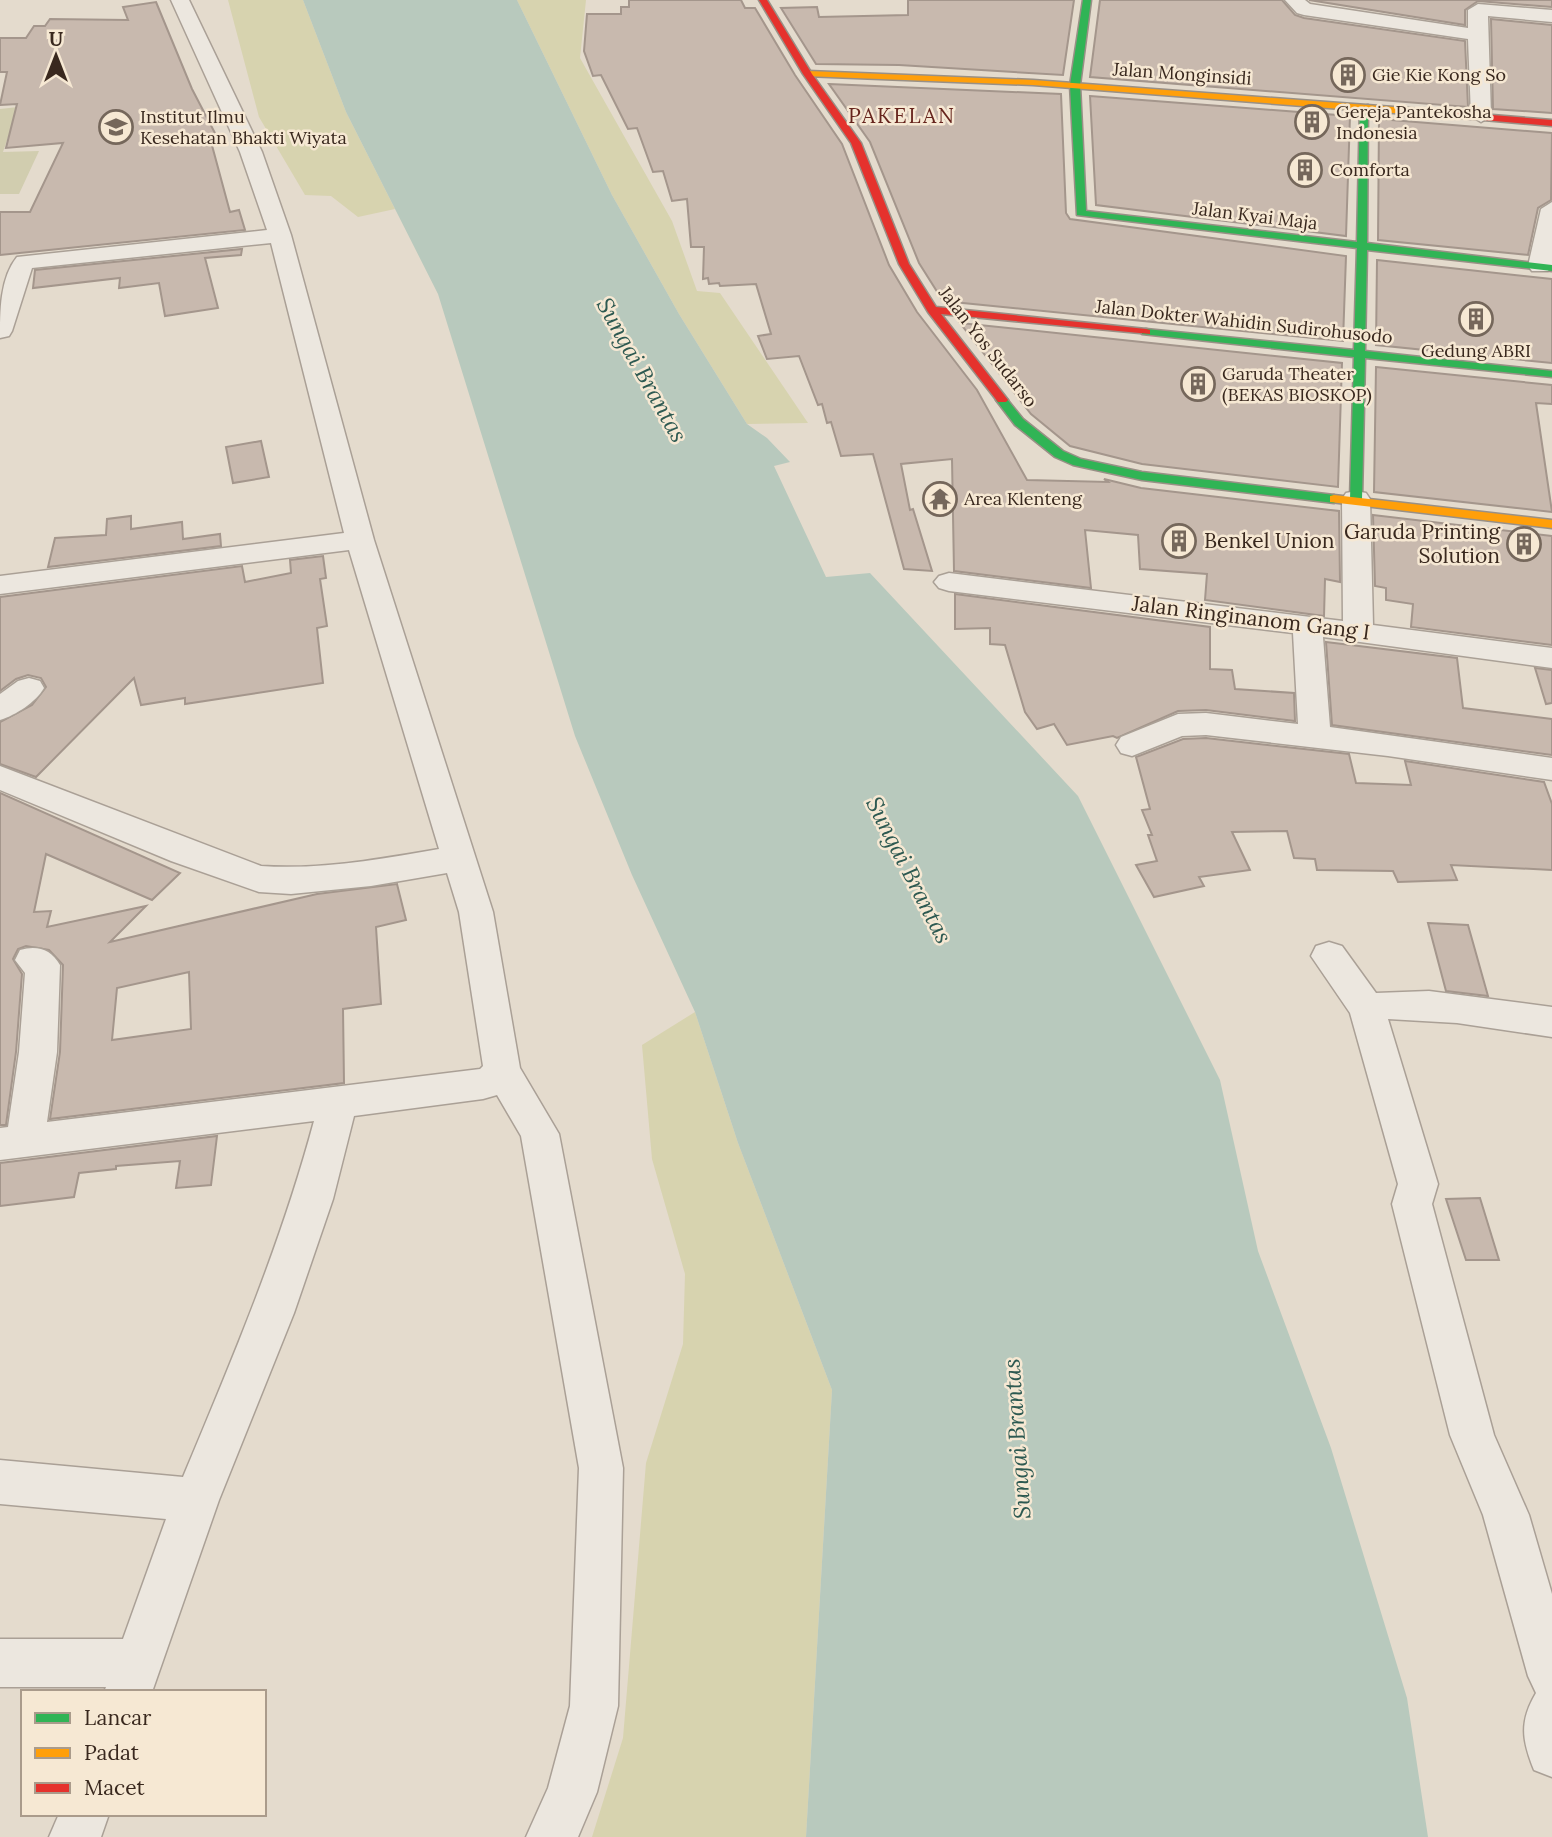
<svg xmlns="http://www.w3.org/2000/svg" width="1552" height="1837" viewBox="0 0 1552 1837" font-family="Lora,serif">
<style>
.green{fill:#d7d3af}
.cemetery{fill:#d1cdaf}
.water{fill:#b8c9bd}
.building{fill:#c8b9ae;stroke:#a4968c;stroke-width:2;fill-rule:evenodd}
.lines{fill:none;stroke-linecap:round;stroke-linejoin:round}
.street-casing{stroke:#aaa096;stroke-width:3}
.fast-casing{stroke:#999086;stroke-width:3}
.slow-casing{stroke:#999086;stroke-width:3}
.jam-casing{stroke:#999086;stroke-width:3}
.street{fill:#ece7df;fill-rule:evenodd}
.fast{fill:#30b455;fill-rule:evenodd}
.slow{fill:#ff9f0a;fill-rule:evenodd}
.jam{fill:#e5322d;fill-rule:evenodd}
.labels{text-anchor:middle;stroke-width:5;stroke-linejoin:round;paint-order:stroke}
.far-street-label{font-size:18px;fill:#39281e;stroke:#f6e8d3}
.far-poi-label{font-size:18px;fill:#39281e;stroke:#f6e8d3;text-anchor:start}
.far-quarter-label{font-size:21px;letter-spacing:2px;fill:#66241d;stroke:#f6e8d3}
.poi-label{font-size:21px;fill:#39281e;stroke:#f6e8d3;text-anchor:end}
.street-label{font-size:21px;fill:#39281e;stroke:#f6e8d3}
.water-label{font-size:23px;font-style:italic;fill:#2d5951;stroke:#f6e8d3}
</style>
<rect width="100%" height="100%" fill="#e4dbcd"/>
<g class="green">
<polygon points="228,0 303,0 346,112 395,209 358,217 331,196 305,195 259,117"/>
<polygon points="517,0 586,0 580,58 672,221 697,291 720,293 808,423 747,424 679,314 612,195"/>
<polygon points="695,1012 738,1143 832,1390 806,1837 592,1837 623,1738 646,1463 683,1344 685,1274 652,1159 642,1045"/>
</g>
<polygon class="cemetery" points="18,107 3,152 39,151 19,194 0,194 0,109"/>
<polygon class="water" points="303,0 517,0 612,195 679,314 747,424 767,438 790,462 774,466 826,577 870,573 1078,796 1220,1080 1258,1251 1331,1448 1407,1698 1428,1837 806,1837 832,1390 738,1143 695,1012 632,875 575,736 438,294 346,112"/>
<g class="building">
<polygon points="629,0 741,0 745,8 755,8 795,75 842,144 889,265 917,312 977,390 1027,480 1108,482 1104,479 1141,488 1339,511 1340,582 1325,579 1324,616 1205,600 1207,574 1140,569 1138,535 1085,530 1091,588 954,571 952,459 901,464 910,510 913,509 932,571 904,569 873,454 841,456 831,422 827,423 822,404 818,405 799,356 767,359 758,336 771,334 756,284 720,286 719,283 709,284 708,278 703,279 704,247 691,247 687,199 672,201 663,171 653,172 637,128 628,129 601,75 593,76 584,51 587,14 621,14 621,7 629,7"/>
<polygon points="908,0 1074,0 1063,75 899,65 816,64 781,8 817,7 819,17 908,15"/>
<polygon points="1100,0 1282,0 1295,15 1304,18 1465,41 1468,107 1090,77"/>
<polygon points="1309,0 1552,0 1552,7 1478,1 1465,10 1465,25"/>
<polygon points="156,2 192,89 217,137 210,138 230,212 239,210 245,230 0,255 0,212 30,212 63,143 6,148 17,104 0,105 7,72 0,72 0,38 26,38 34,26 45,26 50,19 128,20 123,7"/>
<polygon points="1491,19 1552,25 1552,113 1493,109"/>
<polygon points="829,84 1061,94 1066,213 1070,219 1346,256 1343,341 943,301 919,263 870,142"/>
<polygon points="1090,96 1350,116 1346,236 1096,205"/>
<polygon points="1379,119 1552,133 1551,200 1538,208 1528,255 1378,240"/>
<polygon points="242,249 241,255 205,258 218,308 165,316 159,283 119,288 120,278 33,288 35,270"/>
<polygon points="1377,260 1552,279 1552,363 1376,345"/>
<polygon points="960,323 1342,363 1338,487 1142,464 1070,446 1031,414"/>
<polygon points="1376,367 1552,385 1552,404 1536,403 1552,512 1374,492"/>
<polygon points="261,441 269,477 233,483 226,447"/>
<polygon points="1373,515 1552,536 1552,645 1411,627 1413,604 1386,600 1386,588 1375,586"/>
<polygon points="131,516 131,529 182,522 183,539 220,534 221,546 48,567 55,538 106,535 107,519"/>
<polygon points="323,556 326,578 320,579 327,626 317,628 323,683 185,704 185,698 141,705 134,678 36,777 0,764 0,722 32,705 46,687 41,678 28,675 16,679 0,691 0,597 242,566 245,582 291,573 290,560"/>
<polygon points="955,594 1210,627 1210,669 1232,670 1235,689 1294,693 1295,721 1206,710 1178,711 1117,738 1113,736 1067,745 1054,724 1037,729 1025,712 1005,645 990,644 990,628 955,629"/>
<polygon points="1326,642 1457,658 1463,708 1552,719 1552,755 1332,725"/>
<polygon points="1535,668 1552,670 1552,703 1546,704"/>
<polygon points="1206,738 1349,754 1356,783 1411,785 1405,761 1544,782 1552,804 1552,870 1451,865 1457,880 1398,882 1393,871 1317,870 1315,859 1294,858 1287,831 1232,832 1250,870 1199,877 1204,886 1154,897 1136,865 1157,861 1148,835 1152,835 1142,810 1150,809 1136,757 1183,739"/>
<path d="M0 793 180 873 152 900 46 854 34 912 51 911 47 927 146 906 110 942 317 894 397 884 406 920 376 927 381 1004 343 1009 344 1083 50 1119 60 1052 63 965 49 950 26 946 18 949 13 959 22 974 16 1052 6 1125H0ZM189 972 191 1029 112 1040 117 988Z"/>
<polygon points="1428,923 1468,925 1488,996 1446,991"/>
<polygon points="217,1136 211,1185 176,1188 180,1161 116,1166 116,1169 79,1173 74,1197 0,1206 0,1163"/>
<polygon points="1480,1198 1499,1260 1466,1260 1446,1199"/>
</g>
<g class="lines">
<g class="street-casing">
<g id="street">
<path d="M171 0H189L262 152 291 235 374 540 493 912 520 1068 559 1134 623 1468 618 1706 597 1792 578 1837H526L548 1788 570 1706 579 1468 521 1136 497 1095 483 1099 354 1116 333 1199 294 1313 219 1500 152 1692H104L106 1687H0V1639H123L166 1519 0 1504V1460L183 1477C232 1360 281 1244 314 1121L0 1160V1128L8 1127 19 1052 25 973 15 960 20 950C37 945 51 949 60 965L57 1052 47 1122 480 1069 483 1066 459 912 447 873 371 886 291 894 259 892 171 861 0 790V766L261 866C321 870 381 859 439 849L349 550 0 594V576L344 533 271 243 32 268 12 331 9 336 0 338C0 311 0 278 17 257L267 230 240 152Z"/>
<polygon points="1285,0 1305,0 1310,4 1468,28 1468,10 1478,4 1552,10 1552,22 1488,16 1491,116 1481,122 1471,116 1468,39 1304,15 1297,13"/>
<polygon points="1552,202 1552,265 1548,271 1532,271 1528,266 1541,209"/>
<polygon points="1356,491 1366,493 1370,499 1373,625 1552,648 1552,668 1323,637 1330,727 1552,758 1552,780 1388,756 1206,735 1182,736 1132,756 1121,753 1116,745 1121,737 1178,714 1206,713 1298,724 1293,633 949,591 939,588 934,582 939,576 949,573 1343,621 1342,499 1346,493"/>
<path d="M29 678 40 681 44 688C36 702 16 715 0 720V694L18 681Z"/>
<path d="M1329 942 1342 946 1376 993 1429 991 1552 1007V1037L1457 1023 1388 1019 1438 1184 1432 1204 1494 1435 1529 1515 1552 1594V1777L1534 1770C1522 1740 1519 1722 1536 1693L1528 1676 1483 1515 1450 1435 1392 1204 1398 1184 1350 1013 1311 956 1316 946Z"/>
<polygon points="59,1814 109,1814 101,1837 49,1837"/>
</g>
</g>
<g class="fast-casing">
<g id="fast">
<polygon points="1083,0 1091,0 1080,85 1086,211 1357,242 1360,107 1368,105 1367,243 1552,265 1552,271 1367,250 1365,351 1552,371 1552,377 1365,358 1362,499 1356,503 1350,499 1354,357 1142,334 1142,330 1146,329 1354,350 1357,248 1077,215 1070,85"/>
<polygon points="1002,397 1006,398 1023,419 1063,451 1081,459 1142,472 1334,495 1340,499 1334,503 1142,480 1073,465 1055,457 1015,425 996,400"/>
</g>
</g>
<g class="slow-casing">
<g id="slow">
<polygon points="808,71 1033,80 1407,108 1412,111 1407,114 1033,85 805,76 805,72"/>
<polygon points="1334,495 1552,520 1552,528 1330,502 1330,496"/>
</g>
</g>
<g class="jam-casing">
<g id="jam">
<polygon points="759,0 767,0 812,74 861,143 909,264 936,307 1146,329 1150,330 1150,334 941,314 1008,400 1006,402 998,402 928,312 899,264 851,143 803,74"/>
<polygon points="1407,108 1552,120 1552,126 1404,113 1402,111"/>
</g>
</g>
<use href="#street" class="street"/>
<use href="#fast" class="fast"/>
<use href="#slow" class="slow"/>
<use href="#jam" class="jam"/>
</g>
<defs>
<g id="building-ring" transform="scale(1.75)"><circle r="9.5" fill="#f6e8d3" stroke="#75675b" stroke-width="1.5"/><path d="M-4-6H4V6H1V3H-1V6H-4ZM-2.5-4.3h1.7v1.8h-1.7ZM.8-4.3h1.7v1.8H.8ZM-2.5-1h1.7V.8h-1.7ZM.8-1h1.7V.8H.8Z" fill="#75675b"/></g>
<g id="university-ring" transform="scale(1.75)"><circle r="9.5" fill="#f6e8d3" stroke="#75675b" stroke-width="1.5"/><path d="M0-5L7-2L0 1L-7-2ZM-4 1L0 2.5L4 1V4Q0 6-4 4Z" fill="#75675b"/></g>
<g id="temple-ring" transform="scale(1.75)"><circle r="9.5" fill="#f6e8d3" stroke="#75675b" stroke-width="1.5"/><path d="M0-6L5-2H3V0L6.5 2.5H4V6H1.5V3h-3V6H-4V2.5H-6.5L-3 0V-2H-5Z" fill="#75675b"/></g>
</defs>
<g fill-rule="evenodd">
<use href="#building-ring" x="1348" y="75"/>
<use href="#building-ring" x="1312" y="122"/>
<use href="#university-ring" x="116" y="127"/>
<use href="#building-ring" x="1305" y="170"/>
<use href="#building-ring" x="1476" y="319"/>
<use href="#building-ring" x="1198" y="384"/>
<use href="#temple-ring" x="940" y="499"/>
<use href="#building-ring" x="1179" y="541"/>
<use href="#building-ring" x="1524" y="544"/>
</g>
<g class="labels">
<g class="far-street-label">
<text transform="translate(1182 74) rotate(4)" y="6">Jalan Monginsidi</text>
<text transform="translate(1255 216) rotate(7)" y="6">Jalan Kyai Maja</text>
<text transform="translate(1244 322) rotate(6)" y="6">Jalan Dokter Wahidin Sudirohusodo</text>
<text transform="translate(988 347) rotate(52)" y="6">Jalan Yos Sudarso</text>
</g>
<g class="far-poi-label">
<text x="1372" y="81">Gie Kie Kong So</text>
<text x="1336" y="118">Gereja Pantekosha<tspan x="1336" dy="21">Indonesia</tspan></text>
<text x="140" y="123">Institut Ilmu<tspan x="140" dy="21">Kesehatan Bhakti Wiyata</tspan></text>
<text x="1330" y="176">Comforta</text>
<text x="1476" y="357" text-anchor="middle">Gedung ABRI</text>
<text x="1222" y="380">Garuda Theater<tspan x="1222" dy="21">(BEKAS BIOSKOP)</tspan></text>
<text x="964" y="505">Area Klenteng</text>
</g>
<g class="far-quarter-label">
<text x="902" y="123">PAKELAN</text>
</g>
<g class="poi-label">
<text x="1500" y="539">Garuda Printing<tspan x="1500" dy="24">Solution</tspan></text>
<text x="1204" y="548" text-anchor="start">Benkel Union</text>
</g>
<g class="street-label">
<text transform="translate(1251 618) rotate(7)" y="7">Jalan Ringinanom Gang I</text>
</g>
<g class="water-label">
<text transform="translate(642 370) rotate(61)" y="8">Sungai Brantas</text>
<text transform="translate(909 870) rotate(63)" y="8">Sungai Brantas</text>
<text transform="translate(1017 1439) rotate(-94)" y="8">Sungai Brantas</text>
</g>
</g>
<rect x="21" y="1690" width="245" height="126" fill="#f6e8d3" stroke="#aa9b8b" stroke-width="2"/>
<rect x="35" y="1713" width="35" height="10" fill="#30b455" stroke="#aa9b8b" stroke-width="2"/>
<text x="84" y="1725" font-size="21" fill="#39281e">Lancar</text>
<rect x="35" y="1748" width="35" height="10" fill="#ff9f0a" stroke="#aa9b8b" stroke-width="2"/>
<text x="84" y="1760" font-size="21" fill="#39281e">Padat</text>
<rect x="35" y="1783" width="35" height="10" fill="#e5322d" stroke="#aa9b8b" stroke-width="2"/>
<text x="84" y="1795" font-size="21" fill="#39281e">Macet</text>
<g transform="translate(56 56)" stroke="#f6e8d3" stroke-width="5" paint-order="stroke">
<path d="M0-5L12 26L0 18L-12 26Z" fill="#39281e"/>
<text y="-10" font-size="19" font-weight="bold" text-anchor="middle" fill="#39281e">U</text>
</g>
</svg>
